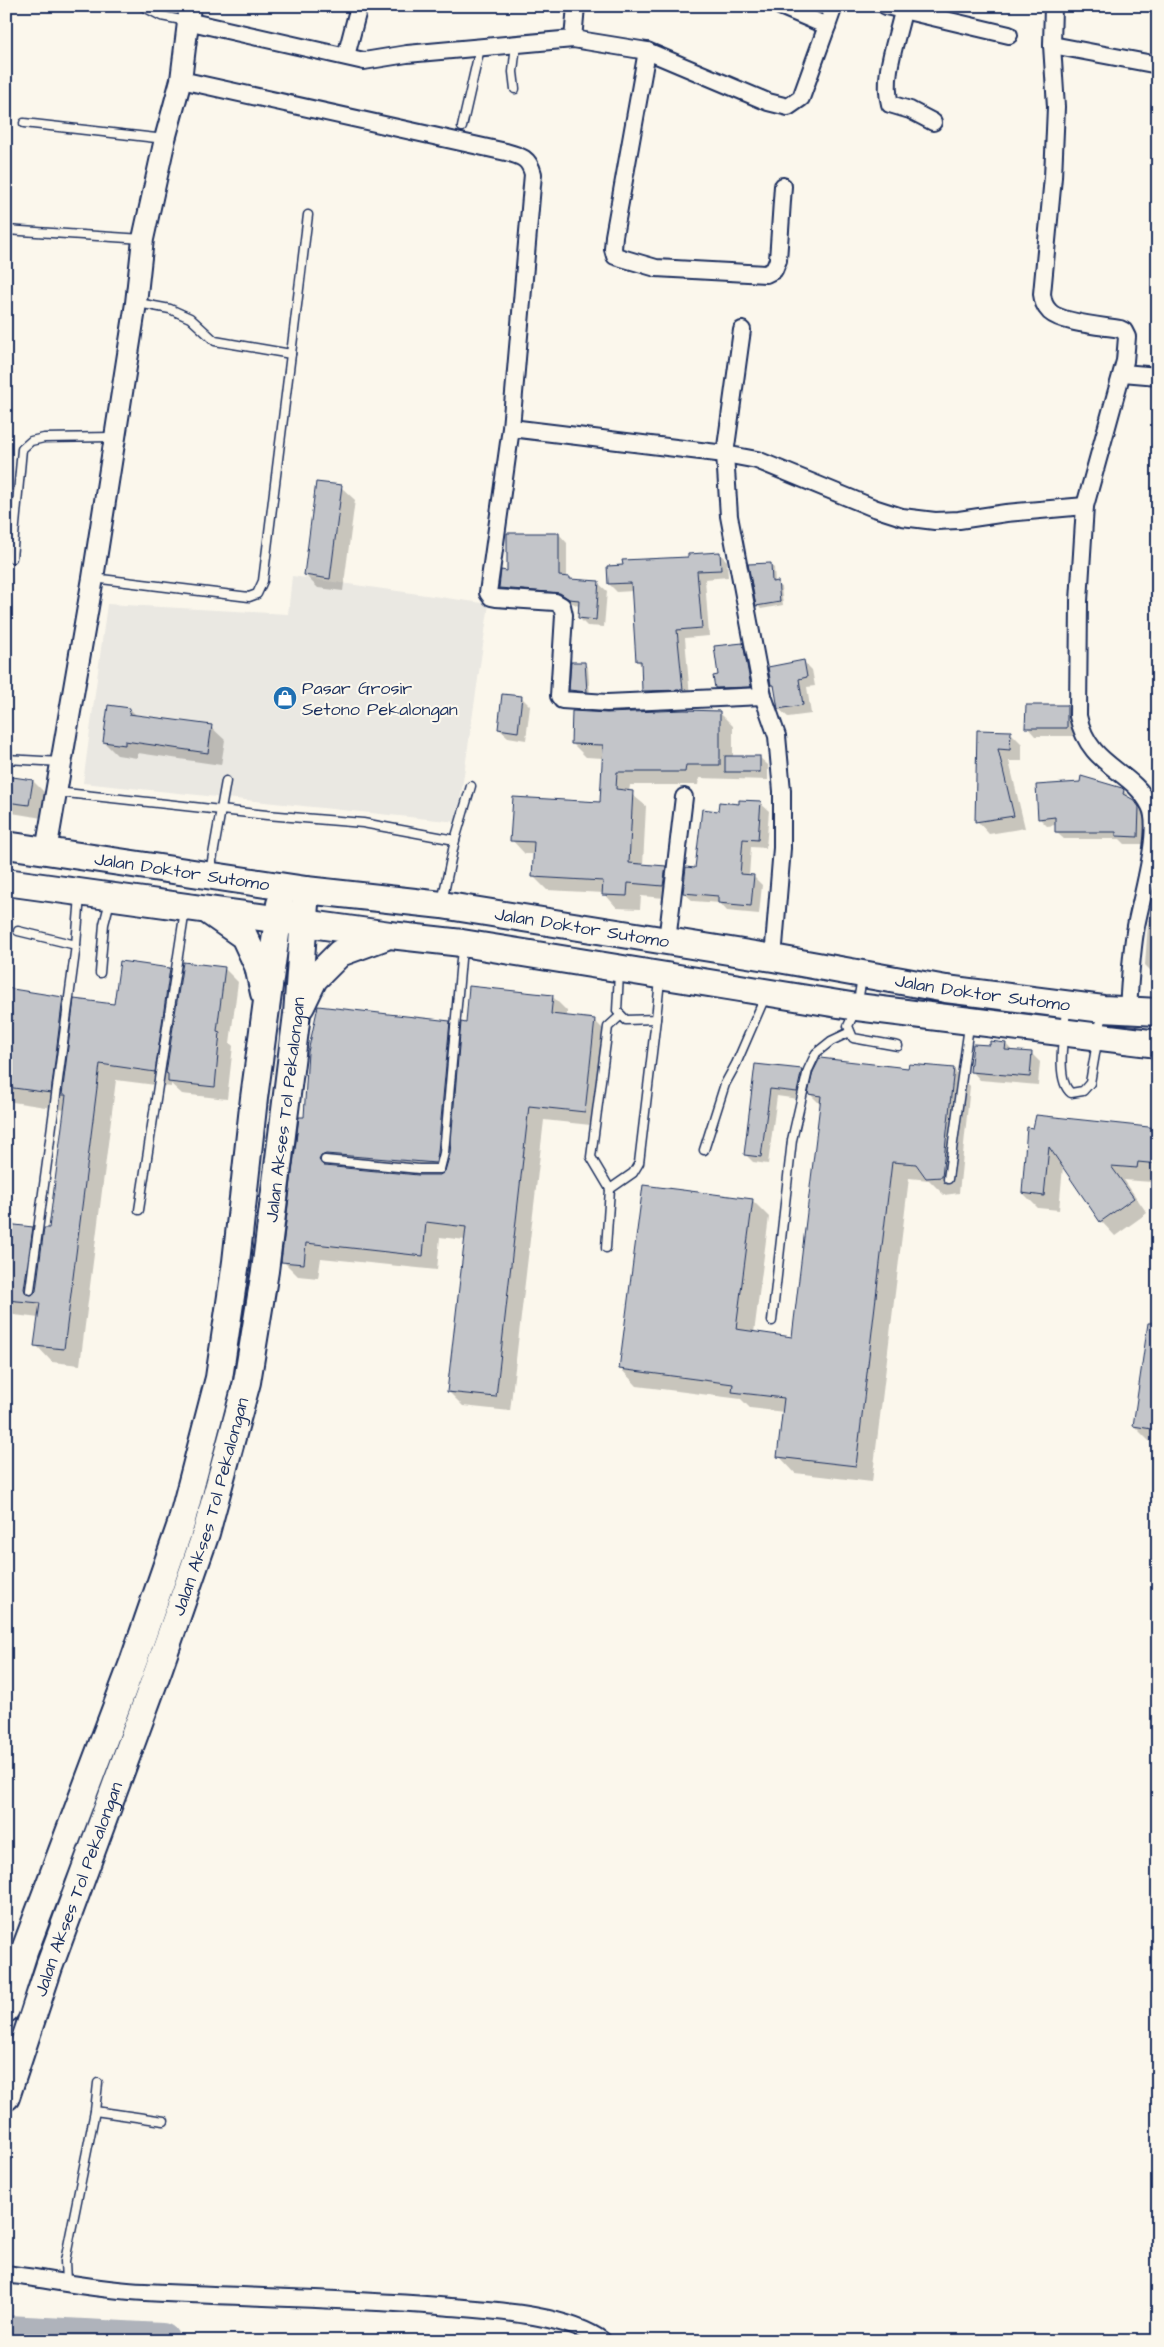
<svg xmlns="http://www.w3.org/2000/svg" width="1164" height="2347" viewBox="0 0 1164 2347" font-family="'Architects Daughter',sans-serif">
<style>
.built{fill:#eae8e2}
.shadow{fill:#0003}
.lines{fill:none;stroke-linecap:round;stroke-linejoin:round}
.river{stroke:#afb3bb;stroke-width:36}
.building{fill:#c3c5c9;stroke:#1b2f5e}
.service-casing{stroke:#1b2f5e;stroke-width:11}
.minor-casing{stroke:#1b2f5e;stroke-width:20}
.tertiary-casing{stroke:#1b2f5e;stroke-width:24}
.trunk-casing{stroke:#1b2f5e;stroke-width:30}
.service{stroke:#fbf7ec;stroke-width:8}
.minor{stroke:#fbf7ec;stroke-width:16}
.tertiary{stroke:#fbf7ec;stroke-width:20}
.trunk{stroke:#fbf7ec;stroke-width:26}
.labels{text-anchor:middle;stroke-width:4.5;stroke-linejoin:round;paint-order:stroke}
.poi-label{font-size:18px;fill:#1b2f5e;stroke:#fbf7ec;text-anchor:start}
.street-label{font-size:18px;fill:#1b2f5e;stroke:#fbf7ec}
</style>
<rect width="100%" height="100%" fill="#fbf7ec"/>
<filter id="ink" filterUnits="userSpaceOnUse"><feTurbulence type="fractalNoise" baseFrequency=".02" numOctaves="2"/><feDisplacementMap in="SourceGraphic" scale="10" xChannelSelector="R" yChannelSelector="G"/><feConvolveMatrix kernelMatrix="1 2 1 2 8 2 1 2 1" color-interpolation-filters="sRGB"/></filter>
<g filter="url(#ink)">
<polygon class="built" points="292,576 489,604 457,822 83,783 107,604 288,614"/>
<g class="shadow">
<polygon points="341,487 355,500 343,591 318,588 305,575"/>
<polygon points="559,534 567,543 567,578 572,581 598,583 607,591 604,627 587,626 579,618 580,607 569,601 509,596 500,588 508,572"/>
<polygon points="719,553 727,561 728,577 705,579 709,636 685,638 690,697 652,699 644,691 642,666 637,660 633,591 617,592 609,584 690,558"/>
<polygon points="770,564 774,568 775,583 781,587 783,605 761,609 757,605"/>
<polygon points="742,644 751,653 759,695 725,696 716,688 719,676"/>
<polygon points="804,662 812,670 815,686 807,687 811,714 788,717 779,709 776,689 772,685"/>
<polygon points="584,664 588,668 590,695 575,693 571,689"/>
<polygon points="521,697 530,706 526,740 508,737 499,729"/>
<polygon points="1066,706 1075,715 1075,736 1035,736 1027,727"/>
<polygon points="130,709 137,716 211,727 225,740 221,765 138,753 137,758 117,755 104,742"/>
<polygon points="719,712 733,726 733,757 759,757 768,765 768,780 699,778 698,785 630,785 629,792 646,806 643,865 665,867 679,881 677,899 641,896 640,909 617,908 604,893 547,890 534,877 535,854 525,854 512,840 601,803 603,758 586,757 573,744 606,714"/>
<polygon points="978,732 1010,732 1022,744 1022,761 1009,761 1025,828 989,834 977,821"/>
<polygon points="6,777 33,781 46,794 42,818 6,812"/>
<polygon points="1124,791 1146,816 1145,844 1125,844 1120,839 1064,839 1056,832 1056,825 1047,826 1039,818"/>
<polygon points="760,803 769,811 766,848 751,847 749,876 753,876 762,885 759,914 727,911 720,903 693,901 684,893 719,813 740,806"/>
<polygon points="1153,900 1158,900 1158,974 1154,974 1145,965 1148,924"/>
<polygon points="121,962 170,969 181,980 225,969 238,982 230,1043 233,1046 227,1099 182,1094 171,1084 171,1087 116,1080 80,1365 52,1362 36,1345 39,1318 6,1314 6,1225 32,1228 44,1239 50,1230 65,1110 6,1101 6,990 63,999 74,1010 115,1005"/>
<polygon points="552,996 567,1011 567,1017 594,1020 609,1035 600,1126 544,1120 510,1411 463,1406 448,1391 465,1240 440,1237 437,1270 321,1258 318,1278 298,1276 283,1261 305,1119 449,1022 461,1034 467,1024"/>
<polygon points="1006,1044 1013,1052 1031,1053 1040,1062 1038,1085 980,1080 972,1071 991,1047"/>
<polygon points="756,1065 802,1070 810,1078 805,1100 777,1096 768,1164 753,1162 745,1154"/>
<polygon points="953,1069 970,1086 959,1193 944,1195 929,1180 909,1178 872,1482 795,1473 779,1456 784,1412 750,1408 741,1399 637,1386 621,1369 752,1200 769,1217 754,1333 793,1338 821,1105 810,1094 910,1070"/>
<polygon points="1028,1129 1158,1130 1158,1176 1152,1176 1152,1182 1124,1180 1147,1213 1115,1236 1101,1221 1063,1166 1059,1210 1038,1208 1023,1193"/>
<polygon points="1150,1321 1158,1322 1158,1442 1149,1441 1134,1426"/>
</g>
<g class="lines">
<polyline class="river" points="6,2333 162,2341"/>
</g>
<g class="building">
<polygon points="316,482 342,485 330,579 304,575"/>
<polygon points="507,533 559,533 559,576 570,577 570,579 599,581 596,620 578,618 579,600 569,599 560,593 499,588 501,570 507,571"/>
<polygon points="720,552 721,570 697,571 702,628 677,630 683,690 642,691 641,661 636,661 631,583 608,584 607,566 623,565 622,560 688,557 688,554"/>
<polygon points="771,563 772,582 778,581 780,602 756,606 748,564"/>
<polygon points="743,643 751,687 715,688 713,676 718,675 714,646"/>
<polygon points="804,660 807,677 799,679 803,705 778,709 774,685 771,685 768,667"/>
<polygon points="571,662 585,662 587,692 569,690"/>
<polygon points="502,694 522,696 518,732 498,729"/>
<polygon points="108,705 130,708 129,714 212,725 208,753 125,741 125,745 103,742"/>
<polygon points="1026,705 1067,705 1067,728 1025,728"/>
<polygon points="684,710 720,711 720,765 686,765 685,772 617,772 616,789 633,791 629,863 666,866 663,886 628,883 627,896 602,895 603,881 532,877 534,842 510,841 513,797 600,802 603,745 571,744 572,711 607,713"/>
<polygon points="977,730 1011,731 1010,750 998,749 1014,816 975,822"/>
<rect x="725" y="756" width="35" height="16"/>
<polygon points="6,776 33,780 29,805 6,802"/>
<polygon points="1081,776 1122,788 1124,790 1123,794 1134,800 1139,807 1138,837 1116,836 1116,832 1055,832 1055,817 1038,819 1036,785 1080,782"/>
<polygon points="739,800 761,801 758,840 743,839 740,874 754,875 751,906 718,903 718,896 683,893 686,867 695,868 702,809 718,811 719,802 739,804"/>
<polygon points="120,961 170,968 155,1072 100,1064 64,1349 34,1346 40,1303 6,1300 6,1224 33,1227 24,1289 26,1294 32,1295 36,1291 44,1228 49,1228 66,1095 62,1095 74,999 114,1004"/>
<polygon points="183,962 225,967 217,1031 220,1032 215,1087 168,1082 168,1074 166,1073"/>
<polygon points="469,986 553,995 551,1014 595,1019 585,1112 529,1106 496,1397 447,1392 466,1227 426,1222 423,1256 306,1243 304,1264 281,1262 299,1117 304,1117 308,1052 318,1006 450,1021 438,1152 436,1163 326,1154 321,1156 319,1160 324,1166 418,1175 440,1175 445,1171 450,1154 461,1022 466,1023"/>
<polygon points="6,988 63,997 51,1093 6,1087"/>
<polygon points="990,1041 1006,1043 1005,1050 1032,1052 1030,1077 970,1072 973,1044 990,1045"/>
<polygon points="820,1058 908,1068 909,1064 954,1068 942,1177 926,1178 916,1164 892,1162 856,1466 777,1457 784,1398 732,1392 733,1384 619,1369 643,1185 753,1199 736,1329 792,1337 821,1096 808,1094 813,1072"/>
<polygon points="755,1064 802,1069 797,1092 770,1089 761,1157 744,1155"/>
<polygon points="1036,1115 1158,1128 1158,1164 1138,1162 1137,1168 1111,1166 1134,1198 1100,1222 1049,1147 1044,1196 1022,1193 1027,1127 1033,1128"/>
<polygon points="1148,1323 1158,1323 1158,1430 1133,1426"/>
</g>
<g class="lines">
<g class="service-casing">
<g id="service">
<polyline points="142,6 161,16 187,21"/>
<polyline points="515,89 513,72 516,44"/>
<polyline points="24,123 165,139"/>
<polyline points="462,127 480,48"/>
<polyline points="6,230 143,239"/>
<polyline points="138,303 170,309 190,318 215,341 291,354 308,215"/>
<polyline points="12,558 22,449 31,441 44,438 113,437"/>
<polyline points="93,578 249,597 257,594 263,581 291,354"/>
<polyline points="6,759 61,762"/>
<polyline points="57,792 267,815 363,823 455,840 471,786"/>
<polyline points="210,872 226,781"/>
<polyline points="442,902 455,840"/>
<polyline points="18,931 76,945"/>
<polyline points="100,973 104,924 110,901"/>
<polyline points="619,973 617,1011 626,1020 656,1019 660,980"/>
<polyline points="862,978 857,1007 848,1026 853,1038 898,1046"/>
<path d="M1066 1009C1065 1029 1054 1080 1071 1093L1083 1091 1090 1083 1102 1013"/>
<polyline points="704,1150 725,1084 736,1064 765,997"/>
<polyline points="325,1160 419,1169 440,1169 444,1153 462,948"/>
<polyline points="948,1179 969,1026"/>
<polyline points="610,1189 591,1157 608,1027 620,1016"/>
<polyline points="139,1210 185,910"/>
<polyline points="606,1248 610,1189 633,1173 639,1163 656,1019"/>
<polyline points="30,1290 76,945 80,896"/>
<polyline points="772,1321 792,1140 808,1070 816,1053 831,1041 850,1032"/>
<polyline points="95,2111 164,2121"/>
<polyline points="66,2282 65,2261 95,2111 98,2083"/>
</g>
</g>
<g class="minor-casing">
<g id="minor">
<polyline points="780,6 827,26 834,6"/>
<polyline points="886,6 1009,35"/>
<path d="M1053 6 1052 45 1056 107 1053 177 1042 294C1043 301 1044 306 1050 312 1062 323 1102 326 1120 329L1124 331 1127 337 1125 361 1085 506 1079 601 1078 716C1089 768 1131 768 1150 806 1162 829 1141 899 1136 926 1131 953 1130 981 1128 1009"/>
<path d="M903 11C897 40 882 75 890 104L910 110 933 122"/>
<polyline points="187,21 364,61 407,54 573,39 647,51 768,102 788,107 801,98 827,26"/>
<polyline points="573,39 576,6"/>
<polyline points="1052,45 1158,65"/>
<polyline points="647,51 614,236 613,249 615,256 656,268 766,274 774,270 778,260 783,186"/>
<polyline points="346,56 359,6"/>
<path d="M181 80 506 152C521 156 529 158 533 174L511 428 725 454 729 516 763 696 777 736 782 791V848L773 958"/>
<polyline points="742,330 725,454 757,460 874,508 902,517 935,521 959,520 1006,513 1085,506"/>
<polyline points="1123,373 1158,376"/>
<polyline points="511,428 488,593 491,597 496,598 555,602 562,606 564,615 559,696 562,700 607,703 763,696"/>
<polyline points="667,941 684,797"/>
<path d="M6 2274C52 2280 99 2290 145 2292 243 2297 341 2298 439 2306 486 2310 565 2313 603 2341"/>
</g>
</g>
<g class="tertiary-casing">
<polyline id="tertiary" points="46,851 93,578 136,303 143,239 165,139 181,80 190,6"/>
</g>
<g class="trunk-casing">
<g id="trunk">
<path id="s1" d="M6 845 306 890 442 905 773 958 946 989 1103 1009 1158 1012"/>
<polyline points="6,882 390,935 462,943 857,1007 1158,1044"/>
<polyline points="211,913 244,936 258,966 264,993"/>
<polyline points="301,1006 314,979 340,953 384,937"/>
<polyline points="6,2009 24,1952 134,1660 181,1524 219,1378 236,1262 254,1098 280,904"/>
<path id="s2" d="M6 2097 49 1967 159 1668 206 1533 247 1382 265 1271 297 1014 306 890"/>
</g>
</g>
<use href="#service" class="service"/>
<use href="#minor" class="minor"/>
<use href="#tertiary" class="tertiary"/>
<use href="#trunk" class="trunk"/>
</g>
</g>
<defs>
<g id="shop-disc" transform="scale(1.25)"><circle r="9.5" fill="#1f6fb2" stroke="#fbf7ec"/><path d="M-5-2.5h2.3a2.7 3.5 0 0 1 5.4 0H5L5.5 6h-11ZM-1.5-2.5h3a1.5 2.3 0 0 0-3 0Z" fill="#fff"/></g>
</defs>
<g fill-rule="evenodd">
<use href="#shop-disc" x="285" y="698"/>
</g>
<g class="labels">
<g class="poi-label">
<text x="302" y="694">Pasar Grosir<tspan x="302" dy="21">Setono Pekalongan</tspan></text>
</g>
<g class="street-label">
<text dy="6" stroke="none"><textPath href="#s1" startOffset="178">Jalan Doktor Sutomo</textPath></text>
<text dy="6" stroke="none"><textPath href="#s1" startOffset="582">Jalan Doktor Sutomo</textPath></text>
<text dy="6" stroke="none"><textPath href="#s1" startOffset="988">Jalan Doktor Sutomo</textPath></text>
<text dy="6" stroke="none"><textPath href="#s2" startOffset="1030">Jalan Akses Tol Pekalongan</textPath></text>
<text dy="6" stroke="none"><textPath href="#s2" startOffset="625">Jalan Akses Tol Pekalongan</textPath></text>
<text dy="6" stroke="none"><textPath href="#s2" startOffset="220">Jalan Akses Tol Pekalongan</textPath></text>
</g>
</g>
<rect width="1164" height="2347" fill="none" stroke="#fbf7ec" stroke-width="25"/>
<rect x="12" y="12" width="1139" height="2322" fill="none" stroke="#1b2f5e" stroke-width="2" filter="url(#ink)"/>
</svg>
